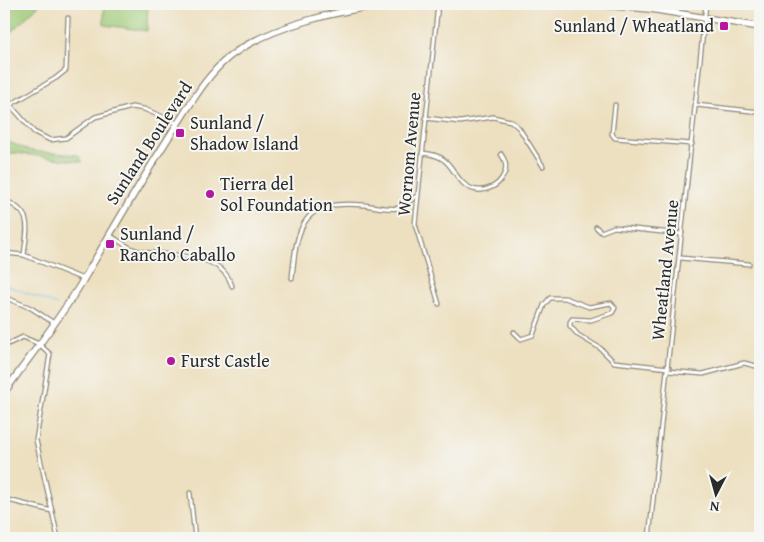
<svg xmlns="http://www.w3.org/2000/svg" width="764" height="542" viewBox="0 0 764 542" font-family="'Gentium Book Plus',serif">
<style>
.green{fill:#9ec976;stroke:#647a50}
.lines{fill:none;stroke-linecap:round;stroke-linejoin:round}
.stream{stroke:#6fc0ea;stroke-width:1}
.minor-casing{stroke:#8c8676;stroke-width:5.5}
.primary-casing{stroke:#8c8676;stroke-width:8}
.minor{stroke:#fff;stroke-width:3}
.primary{stroke:#fff;stroke-width:5.5}
.poi-dot{fill:#b5179e;stroke:#f6f6f2;stroke-width:2}
.labels{text-anchor:middle;stroke-width:4;stroke-linejoin:round;paint-order:stroke}
.poi-label{font-size:18px;fill:#2b2b2b;stroke:#f6f6f2;text-anchor:start}
.street-label{font-size:18px;fill:#2b2b2b;stroke:#f6f6f2}
</style>
<rect width="100%" height="100%" fill="#f6f6f2"/>
<filter id="ink" filterUnits="userSpaceOnUse"><feTurbulence type="fractalNoise" baseFrequency=".02" numOctaves="2"/><feDisplacementMap in="SourceGraphic" scale="10" xChannelSelector="R" yChannelSelector="G"/><feConvolveMatrix kernelMatrix="1 2 1 2 8 2 1 2 1" color-interpolation-filters="sRGB"/></filter>
<filter id="wash" filterUnits="userSpaceOnUse"><feTurbulence type="fractalNoise" baseFrequency=".0096" numOctaves="4" result="noise"/><feDisplacementMap in="SourceGraphic" scale="20" xChannelSelector="R" yChannelSelector="G"/><feGaussianBlur stdDeviation="1.12" result="paint"/><feColorMatrix in="noise" values="0 0 0 0 0 0 0 0 0 0 0 0 0 0 0 0 0 1.4 0 .05"/><feComposite in="paint" operator="in"/></filter>
<g filter="url(#wash)">
<rect width="100%" height="100%" fill="#ede0c0"/>
<g class="green">
<polygon points="4,4 40,4 6,37 4,36"/>
<polygon points="104,4 148,4 147,31 104,25"/>
<polygon points="4,140 31,151 78,155 83,162 15,153 4,154"/>
</g>
<g class="lines">
<polyline class="stream" points="4,284 57,305"/>
</g>
</g>
<g filter="url(#ink)">
<g class="lines">
<g class="minor-casing">
<g id="minor">
<polyline points="438,4 415,224 439,304"/>
<polyline points="4,98 34,132 50,140 66,138 95,117 132,107 144,109 177,123"/>
<polyline points="10,105 56,78 66,70 68,18"/>
<polyline points="615,105 612,134 615,138 692,144"/>
<polyline points="696,105 760,112"/>
<polyline points="425,118 460,122 493,117 511,121 519,128 543,166"/>
<path d="M422 153C430 154 438 155 444 160 452 166 456 177 464 184 478 196 499 189 505 172 507 164 505 160 501 154"/>
<path d="M4 200C34 213 27 227 24 255"/>
<polyline points="596,227 601,232 614,227 682,234"/>
<path d="M109 235C118 240 129 249 139 251 169 258 220 249 232 286"/>
<polyline points="4,253 24,255 83,279"/>
<polyline points="680,258 749,264"/>
<path d="M292 278C297 224 303 199 364 205 374 206 389 210 399 208 405 206 412 199 418 195"/>
<polyline points="4,297 31,308 54,323"/>
<polyline points="514,332 521,339 533,335 544,305 550,298 565,298 589,307 611,303 615,308 612,313 591,320 572,319 570,322 570,326 578,335 600,348 614,362 669,368"/>
<polyline points="4,346 23,337 39,344 50,354 36,440 58,538"/>
<polyline points="668,371 703,374 744,363 760,367"/>
<polyline points="190,493 195,538"/>
<polyline points="4,499 52,511"/>
<polyline points="649,538 706,4"/>
</g>
</g>
<g class="primary-casing">
<g id="primary">
<polyline points="592,4 651,9 760,27"/>
<path d="M4 393C30 356 59 320 82 282 113 229 143 177 176 126 192 102 206 76 229 57 268 26 343 9 392 4"/>
</g>
</g>
<use href="#minor" class="minor"/>
<use href="#primary" class="primary"/>
</g>
</g>
<g class="poi-dot">
<rect x="719" y="21" width="10" height="10" rx="2.5"/>
<rect x="175" y="128" width="10" height="10" rx="2.5"/>
<circle cx="210" cy="194" r="5"/>
<rect x="105" y="239" width="10" height="10" rx="2.5"/>
<circle cx="171" cy="361" r="5"/>
</g>
<g class="labels">
<g class="poi-label">
<text x="714" y="32" text-anchor="end">Sunland / Wheatland</text>
<text x="190" y="129">Sunland /<tspan x="190" dy="21">Shadow Island</tspan></text>
<text x="220" y="190">Tierra del<tspan x="220" dy="21">Sol Foundation</tspan></text>
<text x="120" y="240">Sunland /<tspan x="120" dy="21">Rancho Caballo</tspan></text>
<text x="181" y="367">Furst Castle</text>
</g>
<g class="street-label">
<text transform="translate(149 143) rotate(-57)" y="6">Sunland Boulevard</text>
<text transform="translate(409 154) rotate(-85)" y="6">Wornom Avenue</text>
<text transform="translate(665 270) rotate(-84)" y="6">Wheatland Avenue</text>
</g>
</g>
<rect width="764" height="542" fill="none" stroke="#f6f6f2" stroke-width="20"/>
<g transform="translate(716 494) rotate(186)" stroke="#f6f6f2" stroke-width="4" paint-order="stroke">
<path d="M0-4L9 19L0 12L-9 19Z" fill="#2b2b2b"/>
<text y="-8" font-size="14" font-weight="bold" text-anchor="middle" fill="#2b2b2b">N</text>
</g>
</svg>
